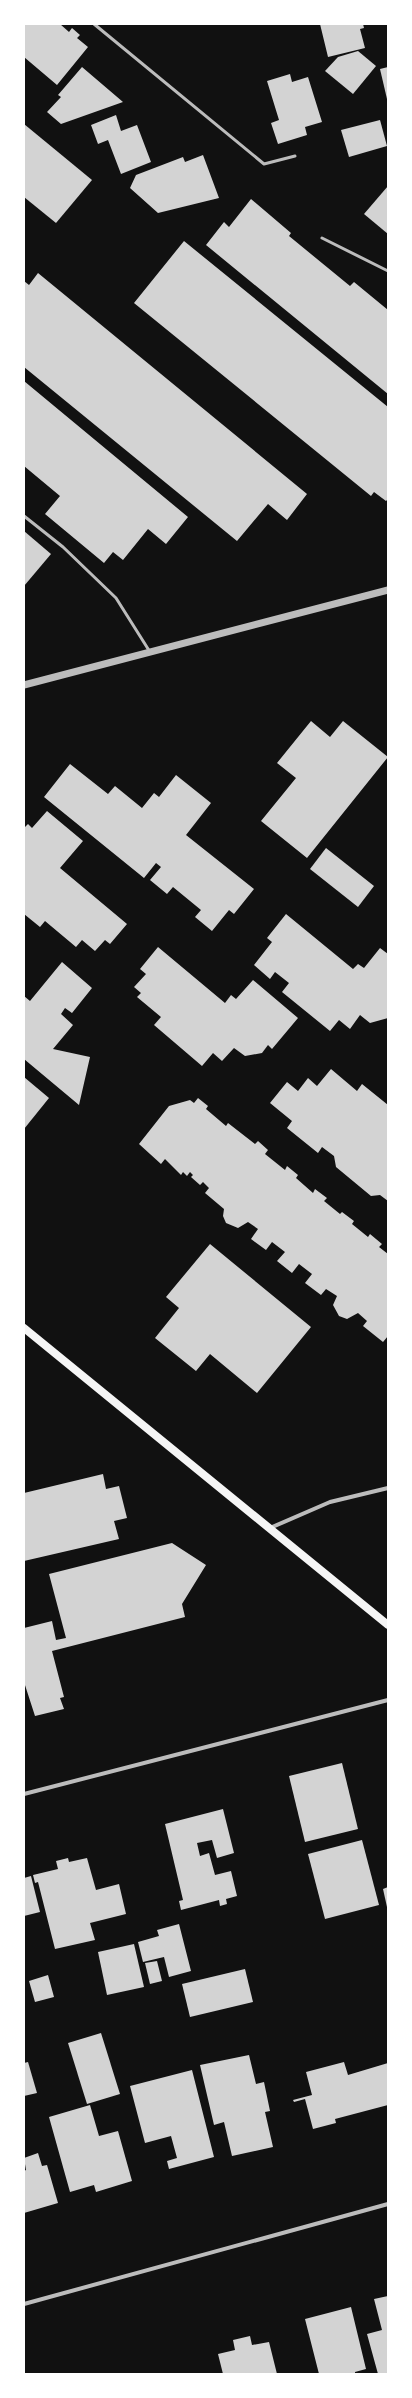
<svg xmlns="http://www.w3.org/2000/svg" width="412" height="2398" viewBox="0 0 412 2398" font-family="'PT Serif',serif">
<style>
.building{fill:#d3d3d3}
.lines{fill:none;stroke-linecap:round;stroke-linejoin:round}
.service{stroke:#bcbcbc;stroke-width:3}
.minor{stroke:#bcbcbc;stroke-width:4}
.tertiary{stroke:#bcbcbc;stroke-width:7}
.secondary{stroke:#f5f5f5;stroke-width:8}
</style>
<rect width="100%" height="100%" fill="#111"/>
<g class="building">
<polygon points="24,24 60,24 69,32 72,28 80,35 77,38 88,47 57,85 24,57"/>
<polygon points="320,24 363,24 364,28 360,29 365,48 328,57"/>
<polygon points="358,51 376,66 353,94 325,71 338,57"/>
<polygon points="82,67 123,102 61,124 47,112 61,97 58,95"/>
<polygon points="388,67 388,99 387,99 380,69"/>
<polygon points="290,74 292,82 308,77 322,122 305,127 307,135 278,144 271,123 279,120 267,81"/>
<polygon points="116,115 121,131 137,125 151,162 121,174 108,140 98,144 91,125"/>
<polygon points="380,120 387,146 349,157 341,130"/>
<polygon points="24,124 92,180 56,223 24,197"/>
<polygon points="203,155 219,198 158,213 130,188 136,175 183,157 185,162"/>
<polygon points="388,186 388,234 364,214"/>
<polygon points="251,199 291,233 289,236 350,286 354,282 388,310 388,394 206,245 224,222 229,227"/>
<polygon points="184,241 388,407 388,499 386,501 374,492 371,496 134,303"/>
<polygon points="38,273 307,494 287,520 268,504 237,541 24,367 24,281 29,285"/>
<polygon points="24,381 188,517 166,544 148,529 123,560 113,552 104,563 45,514 60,496 24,466"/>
<polygon points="24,531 51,554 24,586"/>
<polygon points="311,721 330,737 343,721 388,757 307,858 261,821 296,778 277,763"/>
<polygon points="70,764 108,794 115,786 142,808 154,793 159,797 176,775 211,803 186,835 254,889 234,914 229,910 212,931 195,917 201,910 173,887 167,894 150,880 161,867 156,863 144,878 44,797"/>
<polygon points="47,811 83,841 60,868 127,924 110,944 105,940 95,951 82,940 76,947 45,921 40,927 24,914 24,828 28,824 32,828"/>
<polygon points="326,848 374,886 358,907 310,869"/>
<polygon points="286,914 353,969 358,964 364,968 380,948 388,954 388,1018 370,1023 360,1015 350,1029 339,1020 330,1031 282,992 289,983 275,972 270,979 254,965 272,942 267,938"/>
<polygon points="158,947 225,1003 231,995 236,999 253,980 298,1018 272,1049 268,1045 262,1053 245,1056 234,1048 222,1061 213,1053 202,1066 154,1025 161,1017 137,997 141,993 134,987 146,974 140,969"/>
<polygon points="62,962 92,988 72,1013 65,1008 61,1014 73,1025 53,1049 90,1057 79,1105 24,1059 24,996 30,1001"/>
<polygon points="331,1069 357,1091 362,1084 388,1105 388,1201 380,1195 371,1196 336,1167 334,1156 322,1147 318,1153 287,1128 292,1121 270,1103 287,1082 298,1091 308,1078 317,1086"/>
<polygon points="24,1077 49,1098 24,1129"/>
<polygon points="198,1098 208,1106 206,1109 226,1126 228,1123 255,1144 258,1141 268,1150 265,1154 285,1170 287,1166 298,1175 296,1178 313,1193 315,1189 327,1198 324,1201 340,1214 342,1212 354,1221 352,1224 368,1237 370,1234 382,1244 379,1247 388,1254 388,1336 383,1342 363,1326 367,1321 358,1313 347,1319 339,1316 333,1305 337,1296 326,1289 321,1295 305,1283 312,1274 299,1264 292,1273 277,1261 285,1252 272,1242 266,1250 251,1239 258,1229 248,1222 238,1228 226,1223 223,1216 224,1209 205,1193 209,1188 203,1182 200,1185 191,1177 193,1175 190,1172 187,1176 183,1172 181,1175 165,1159 161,1164 139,1144 169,1106 190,1100 194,1103"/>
<polygon points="210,1244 311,1327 257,1393 210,1354 196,1371 155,1338 179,1308 166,1297"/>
<polygon points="103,1474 106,1489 119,1486 127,1518 114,1521 119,1539 24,1561 24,1493"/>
<polygon points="172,1543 206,1565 182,1604 185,1617 52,1651 64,1697 60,1698 64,1709 35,1716 24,1682 24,1628 52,1621 56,1640 66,1638 49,1574"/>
<polygon points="342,1763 358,1829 305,1842 289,1776"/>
<polygon points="223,1809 234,1853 217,1858 212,1840 197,1843 200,1856 209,1853 215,1875 231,1871 237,1896 226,1899 227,1904 220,1906 219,1900 181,1910 179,1901 183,1900 165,1824"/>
<polygon points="362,1840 379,1905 325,1919 308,1854"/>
<polygon points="68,1858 69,1862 87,1858 96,1890 119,1884 126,1914 90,1923 95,1940 55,1949 38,1882 35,1883 33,1875 58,1869 56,1861"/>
<polygon points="31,1876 40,1912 24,1916 24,1878"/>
<polygon points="388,1887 388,1907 387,1907 383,1889"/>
<polygon points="179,1924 191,1971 169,1977 164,1957 143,1962 138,1942 159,1936 157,1930"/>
<polygon points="134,1944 144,1987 107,1995 98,1952"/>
<polygon points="157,1961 162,1981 150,1984 145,1963"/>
<polygon points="245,1969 253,2002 190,2017 182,1984"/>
<polygon points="48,1975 54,1997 35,2002 29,1981"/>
<polygon points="101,2033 120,2094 87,2104 68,2043"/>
<polygon points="249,2055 256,2084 264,2082 270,2111 265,2112 273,2147 232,2156 224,2122 214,2125 200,2065"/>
<polygon points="28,2062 37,2093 24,2096 24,2063"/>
<polygon points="344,2062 348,2075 388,2063 388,2105 335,2119 336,2123 313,2129 305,2099 294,2102 293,2100 312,2095 306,2072"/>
<polygon points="192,2070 214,2157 169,2169 167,2161 177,2158 171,2136 145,2143 130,2086"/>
<polygon points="90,2105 99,2136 118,2131 132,2181 96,2192 94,2185 70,2192 49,2117"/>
<polygon points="38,2153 42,2166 47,2165 58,2203 24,2213 24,2171 26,2170 24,2158"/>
<polygon points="388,2296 388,2374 378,2374 367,2334 382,2330 374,2299"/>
<polygon points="351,2307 366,2369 355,2372 355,2374 319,2374 305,2319"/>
<polygon points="250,2336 252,2345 269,2342 277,2374 223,2374 218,2354 235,2350 233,2340"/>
</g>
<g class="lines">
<g class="service">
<polyline points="94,24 264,164 295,156"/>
<polyline points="322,238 388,271"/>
<polyline points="24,516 63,547 116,598 150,652"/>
</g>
<g class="minor">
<polyline points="270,1528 330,1502 388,1488"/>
<polyline points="24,1794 388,1700"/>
<polyline points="24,2304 388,2204"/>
</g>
<polyline class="tertiary" points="24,685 388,590"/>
<polyline class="secondary" points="24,1328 388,1625"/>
</g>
<rect width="412" height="2398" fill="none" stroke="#ffffff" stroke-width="50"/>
</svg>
